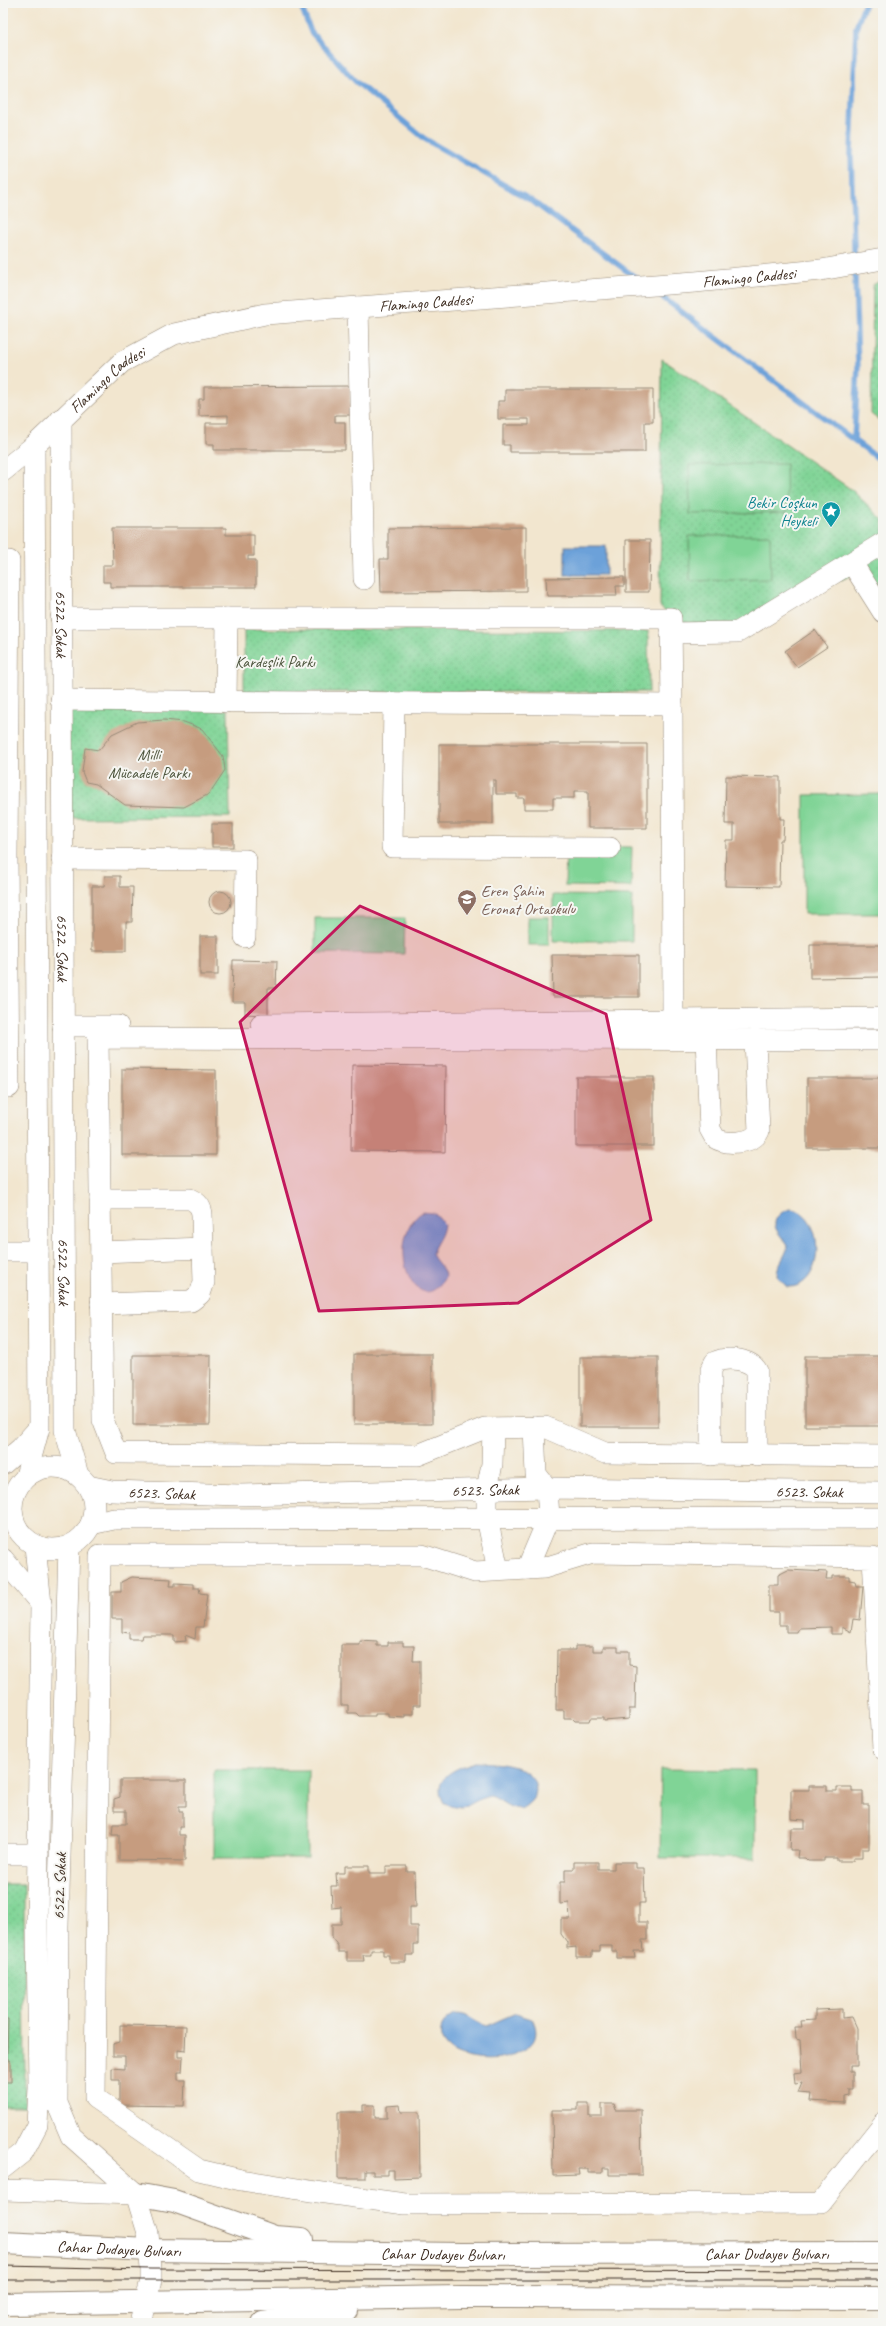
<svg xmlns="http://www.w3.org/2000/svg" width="886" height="2326" viewBox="0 0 886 2326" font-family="Caveat,sans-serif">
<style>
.grass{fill:url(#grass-dots);stroke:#5e7f5a}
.garden{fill:#80d496;stroke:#5e7f5a}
.water{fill:#6ca1d9;stroke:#54667c}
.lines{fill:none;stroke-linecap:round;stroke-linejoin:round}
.stream{stroke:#6ca1d9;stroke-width:5.5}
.building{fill:#c69c7f}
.minor-casing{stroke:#968876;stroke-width:22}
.major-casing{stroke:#968876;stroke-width:24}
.minor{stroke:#fff;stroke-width:21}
.major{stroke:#fff;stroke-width:22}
.tram{stroke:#3b2a1e;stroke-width:1}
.marked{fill:#c2185b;fill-opacity:0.2;stroke:#c2185b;stroke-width:3;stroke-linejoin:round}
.labels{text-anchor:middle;stroke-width:4;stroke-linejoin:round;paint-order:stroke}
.street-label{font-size:16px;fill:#3b2a1e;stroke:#f6f6f2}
.culture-label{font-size:16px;fill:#0d838f;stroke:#f6f6f2;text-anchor:end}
.park-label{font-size:16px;fill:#4c543c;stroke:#f6f6f2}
.education-label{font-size:16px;fill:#785e54;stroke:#f6f6f2;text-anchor:start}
</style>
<defs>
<pattern id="grass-dots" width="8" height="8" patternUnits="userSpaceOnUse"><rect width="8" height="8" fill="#80d496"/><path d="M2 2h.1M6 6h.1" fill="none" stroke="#70b681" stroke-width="1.8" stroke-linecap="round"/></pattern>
</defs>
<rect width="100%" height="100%" fill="#f6f6f2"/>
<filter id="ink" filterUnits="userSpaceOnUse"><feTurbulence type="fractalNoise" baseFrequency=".025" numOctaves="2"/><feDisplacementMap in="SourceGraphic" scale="8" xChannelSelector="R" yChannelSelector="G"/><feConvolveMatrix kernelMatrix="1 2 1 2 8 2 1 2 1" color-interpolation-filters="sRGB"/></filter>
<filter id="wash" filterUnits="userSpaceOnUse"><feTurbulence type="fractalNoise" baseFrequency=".012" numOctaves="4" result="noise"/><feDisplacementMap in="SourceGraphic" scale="16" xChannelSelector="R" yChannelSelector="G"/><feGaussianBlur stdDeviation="0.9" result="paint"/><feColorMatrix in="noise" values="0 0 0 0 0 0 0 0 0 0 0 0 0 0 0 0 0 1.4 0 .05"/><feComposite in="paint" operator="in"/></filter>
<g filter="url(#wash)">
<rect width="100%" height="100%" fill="#f2e6cf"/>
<g class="grass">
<polygon points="883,279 883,423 871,414 873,285"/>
<polygon points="662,359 852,490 883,520 883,597 866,569 732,627 679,622 660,607"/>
<polygon points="244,629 648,631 649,692 244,692"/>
<polygon points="68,708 228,710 230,817 68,818"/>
<polygon points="3,1884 24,1884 25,2106 3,2106"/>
</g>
<g class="garden">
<polygon points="786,464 787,512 690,514 689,465"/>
<polygon points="770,535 771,579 690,581 689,536"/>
<polygon points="883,794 883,914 804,914 804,795"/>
<polygon points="566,846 632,847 631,887 565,886"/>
<polygon points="553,895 632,896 632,941 553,941"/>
<rect x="528" y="917" width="21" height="28"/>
<polygon points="315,918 405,918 404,954 315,953"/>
<polygon points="661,1769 755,1770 755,1858 660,1858"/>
<rect x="214" y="1770" width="94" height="88"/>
</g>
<g class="water">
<rect x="565" y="546" width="41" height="29"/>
<path d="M791 1209C825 1212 827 1289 787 1287L777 1276C777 1264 785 1258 788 1246 782 1235 768 1227 779 1215 782 1212 786 1210 791 1209Z"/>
<path d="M422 1212 434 1213 444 1224C443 1237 435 1243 432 1254 435 1261 442 1266 444 1272 446 1276 444 1280 441 1283 415 1318 383 1241 422 1212Z"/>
<path d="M476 1762C494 1763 536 1763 536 1790 536 1798 528 1805 521 1809 505 1808 503 1800 490 1796 467 1801 471 1813 444 1803 430 1778 455 1768 476 1762Z"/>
<path d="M516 2013 532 2018C538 2030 538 2041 525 2049 517 2053 509 2058 500 2059 487 2061 469 2059 457 2054 437 2045 434 2025 455 2014 469 2014 473 2022 486 2026Z"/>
</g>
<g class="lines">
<g class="stream">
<polyline points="300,3 311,32 355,81 425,139 532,201 639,280"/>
<polyline points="654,291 883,462"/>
<polyline points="854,439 858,367 851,153 856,28 865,3"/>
</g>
</g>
<g id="blocks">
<g class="building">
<polygon points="350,386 351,415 335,415 335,422 345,422 345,450 214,450 214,444 206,444 206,423 228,423 228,415 199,416 199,399 204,399 204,387"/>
<polygon points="505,389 653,389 653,422 645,422 645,452 510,452 510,445 503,445 503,425 529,425 529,419 498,419 498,401 505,401"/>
<polygon points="526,527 526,591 381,592 380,559 388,559 388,528"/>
<polygon points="112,528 226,528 226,535 254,535 254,556 248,556 248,560 256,560 256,587 110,587 110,582 103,582 103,565 113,565"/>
<polygon points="626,540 650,540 649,592 626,592"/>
<polygon points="624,577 624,586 616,586 617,596 547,596 546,578"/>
<polygon points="815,630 827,647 797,667 785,651"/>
<polygon points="164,720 184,722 202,729 223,756 225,770 209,794 184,807 125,805 96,784 86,782 82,772 85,748 99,750 112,734 137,722"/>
<polygon points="439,744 647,744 647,828 588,828 588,791 574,791 574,798 553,798 553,809 524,809 524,798 517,798 517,794 496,794 496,780 493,780 493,824 439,824"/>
<polygon points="726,776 780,777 780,819 784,819 783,840 780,840 779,887 725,886 726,840 734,840 734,824 725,824"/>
<rect x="212" y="824" width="21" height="23"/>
<polygon points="105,876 120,876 120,887 133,887 132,922 126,922 126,951 92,951 92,886 104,886"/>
<circle cx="220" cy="902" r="11"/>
<rect x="200" y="936" width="18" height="39"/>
<polygon points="810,945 883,945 883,977 810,978"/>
<polygon points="552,955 639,955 639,997 553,997"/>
<polygon points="233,960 277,961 276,988 268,988 268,1015 245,1014 245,1002 232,1002"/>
<polygon points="352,1065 446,1066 445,1152 351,1151"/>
<polygon points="122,1069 216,1070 216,1155 122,1155"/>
<rect x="576" y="1077" width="78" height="69"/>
<rect x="807" y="1078" width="76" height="70"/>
<rect x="354" y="1354" width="78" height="70"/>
<polygon points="133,1355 211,1355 210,1425 133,1425"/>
<rect x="805" y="1356" width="77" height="70"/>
<rect x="580" y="1357" width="78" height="70"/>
<polygon points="788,1570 827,1572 826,1579 832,1579 832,1576 849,1576 849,1580 855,1581 856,1586 863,1586 860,1620 853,1619 851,1632 842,1627 842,1634 831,1634 831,1627 799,1628 797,1632 786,1632 786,1625 779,1625 779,1612 769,1612 769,1585 778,1585 778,1575"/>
<polygon points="132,1577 171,1579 170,1586 175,1586 175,1583 193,1584 193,1588 199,1588 200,1593 207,1594 203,1627 196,1627 195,1639 185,1635 186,1641 174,1642 174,1635 142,1635 141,1639 129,1639 129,1633 122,1632 122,1619 112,1619 112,1592 121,1592 121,1582"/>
<polygon points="360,1641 377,1642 377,1646 388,1646 388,1642 403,1642 403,1646 414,1646 413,1661 420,1661 420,1705 413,1705 413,1714 404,1714 404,1717 388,1716 388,1713 375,1713 375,1716 359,1716 356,1713 348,1713 348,1705 341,1705 341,1645 360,1645"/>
<polygon points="575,1646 593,1646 593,1651 603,1651 603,1647 618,1647 618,1651 629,1651 629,1665 636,1666 635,1709 629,1709 629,1719 604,1721 604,1718 591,1718 590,1721 575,1721 572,1718 564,1718 564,1710 556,1710 557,1650 575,1650"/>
<polygon points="120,1780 186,1780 186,1806 179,1806 179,1812 183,1812 183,1827 179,1827 179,1835 185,1835 185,1861 119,1860 119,1835 112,1835 113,1824 126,1824 126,1811 114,1811 114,1799 120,1797"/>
<polygon points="809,1786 827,1786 827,1791 837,1791 837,1787 852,1787 852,1791 863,1791 863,1805 869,1805 869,1849 862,1849 862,1858 853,1858 853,1861 837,1861 837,1858 824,1858 824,1861 808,1861 805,1858 797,1858 798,1850 790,1850 791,1828 805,1828 805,1820 791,1819 791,1790 809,1790"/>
<polygon points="574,1862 598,1862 598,1869 614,1869 614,1862 636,1862 636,1868 644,1868 645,1903 639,1903 639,1922 647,1922 647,1940 642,1940 643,1951 634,1951 635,1958 617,1958 617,1951 612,1951 612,1946 600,1946 600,1951 592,1951 592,1957 576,1957 576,1947 567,1948 567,1942 561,1934 561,1919 570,1919 569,1903 560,1904 560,1882 565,1882 565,1869 574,1869"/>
<polygon points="345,1866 369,1866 369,1873 386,1873 386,1866 407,1866 407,1872 415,1872 416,1907 410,1907 410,1926 418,1926 418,1944 414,1944 414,1955 406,1955 406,1962 389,1962 389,1955 383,1955 383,1950 371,1950 371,1955 363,1955 364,1961 347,1961 347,1952 338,1952 338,1946 332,1938 332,1924 341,1924 341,1907 332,1908 331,1886 337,1886 336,1873 345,1873"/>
<polygon points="842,2009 842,2018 852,2017 857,2028 857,2066 850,2066 850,2071 853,2071 853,2089 849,2089 849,2095 844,2096 844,2103 810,2101 811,2094 798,2093 802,2083 795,2084 794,2073 802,2072 800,2040 796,2039 795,2027 802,2027 801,2021 815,2020 815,2010"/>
<polygon points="3,2019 8,2019 7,2057 11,2063 11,2082 3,2082"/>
<polygon points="120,2025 186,2026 185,2051 178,2050 178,2057 183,2057 182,2072 178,2072 178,2080 185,2080 184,2106 119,2105 119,2080 112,2080 112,2068 125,2069 125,2056 113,2056 113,2044 120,2042"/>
<polygon points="578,2103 589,2103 589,2116 602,2116 602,2104 614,2104 616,2110 641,2110 642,2175 609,2175 609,2168 602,2168 602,2173 588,2173 588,2169 578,2169 579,2175 553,2176 552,2110 578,2110"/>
<polygon points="363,2105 375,2105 375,2118 387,2118 387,2106 400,2105 401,2112 419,2112 420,2177 394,2178 394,2170 388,2170 388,2175 373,2175 373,2171 365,2171 365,2178 338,2178 338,2112 363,2112"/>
</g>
</g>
</g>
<g filter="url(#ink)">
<use href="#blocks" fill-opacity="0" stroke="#968876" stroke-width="1"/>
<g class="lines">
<g class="minor-casing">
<g id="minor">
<polyline points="358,307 364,579"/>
<path id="s1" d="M61 419 65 1430 78 1475"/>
<path id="s2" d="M3 471 34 446 122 362 174 334 265 314 695 282 821 270 883 259"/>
<polyline points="3,561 9,561 7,857 9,1087 3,1087"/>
<polyline points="852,563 883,612"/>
<polyline points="61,618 671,618 672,705 61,700"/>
<polyline points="671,633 738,632 883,543"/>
<polyline points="226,702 227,618"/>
<polyline points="394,703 392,847 610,848"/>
<polyline points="672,705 673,1020"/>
<polyline points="62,859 246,860 245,937"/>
<polyline points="261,1024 883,1018"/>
<polyline points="63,1026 118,1026"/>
<path d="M706 1039 710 1129 715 1138C726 1145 753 1144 759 1131L755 1039"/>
<polyline points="883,1040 98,1038 103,1420 116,1453 418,1455 485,1428 545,1427 605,1453 883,1456"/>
<path d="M100 1199H190C197 1202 201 1206 202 1214L204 1282 200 1294 191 1301 101 1304"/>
<polyline points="3,1251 38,1251"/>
<polyline points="101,1252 203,1248"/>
<polyline points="493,1428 492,1464 487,1489 487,1518 498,1570"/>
<path d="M711 1455V1370L715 1362C727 1356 751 1359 757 1371V1456"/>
<polyline points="3,1464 21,1448 37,1430"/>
<circle cx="53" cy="1508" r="41"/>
<polyline points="26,1476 39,1428 34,446"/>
<path id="s3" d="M88 1486 112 1491 239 1495 547 1488 883 1492"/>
<polyline points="91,1524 114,1519 883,1518"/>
<polyline points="69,1546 58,1926 57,2103 71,2136 136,2194 148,2233 151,2269 151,2280 140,2323"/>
<polyline points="3,1559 41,1604"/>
<polyline points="527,1569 549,1517 547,1488 536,1474 534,1427"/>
<polyline points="883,1749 873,1557 593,1553 544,1568 475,1572 422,1555 100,1555 95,2098 199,2170 241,2180 317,2192 405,2204 820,2203 883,2124"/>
<polyline points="3,1854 38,1854"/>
<polyline points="3,2168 23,2152 37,2125 39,2088 37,1928 41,1604 35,1546"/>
<polyline points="3,2190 136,2194"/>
</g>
</g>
<g class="major-casing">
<g id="major">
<polyline points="136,2194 174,2201 275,2237 302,2239"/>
<path id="s4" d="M3 2243 150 2250 461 2254 883 2253"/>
<polyline points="3,2304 462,2297 883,2298"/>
<polyline points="263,2323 347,2311"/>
</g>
</g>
<use href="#minor" class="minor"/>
<use href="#major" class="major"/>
<g class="tram">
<polyline points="3,2266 151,2269 883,2271"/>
<polyline points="3,2280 883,2280"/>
</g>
</g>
</g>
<path class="marked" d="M360 906 606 1014 651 1220 518 1303 319 1311 240 1022Z"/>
<defs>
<g id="sight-pin" transform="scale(1)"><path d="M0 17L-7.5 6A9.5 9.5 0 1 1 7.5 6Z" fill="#0f9aa8" stroke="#f6f6f2"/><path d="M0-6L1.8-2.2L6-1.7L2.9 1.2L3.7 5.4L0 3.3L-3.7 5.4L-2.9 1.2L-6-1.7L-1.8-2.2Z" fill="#fff"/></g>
<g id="school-pin" transform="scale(1)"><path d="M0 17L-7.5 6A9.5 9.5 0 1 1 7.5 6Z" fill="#8d6e63" stroke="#f6f6f2"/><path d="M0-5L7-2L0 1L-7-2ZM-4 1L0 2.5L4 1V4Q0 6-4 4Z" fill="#fff"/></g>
</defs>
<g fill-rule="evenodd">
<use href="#sight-pin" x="831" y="511"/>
<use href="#school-pin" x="467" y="899"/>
</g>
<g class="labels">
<g class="street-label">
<text dy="6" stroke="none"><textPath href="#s2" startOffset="799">Flamingo Caddesi</textPath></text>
<text dy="6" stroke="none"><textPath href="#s2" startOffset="475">Flamingo Caddesi</textPath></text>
<text dy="6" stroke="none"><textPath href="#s2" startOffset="139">Flamingo Caddesi</textPath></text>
<text dy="6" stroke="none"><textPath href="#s1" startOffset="205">6522. Sokak</textPath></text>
<text dy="6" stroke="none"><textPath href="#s1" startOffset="529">6522. Sokak</textPath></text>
<text dy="6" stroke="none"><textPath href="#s1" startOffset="853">6522. Sokak</textPath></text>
<text dy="6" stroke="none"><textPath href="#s3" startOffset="398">6523. Sokak</textPath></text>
<text dy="6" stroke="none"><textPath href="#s3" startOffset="74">6523. Sokak</textPath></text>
<text dy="6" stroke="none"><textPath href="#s3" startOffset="722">6523. Sokak</textPath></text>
<text transform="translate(59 1886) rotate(-88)" y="6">6522. Sokak</text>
<text dy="6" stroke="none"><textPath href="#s4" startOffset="116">Cahar Dudayev Bulvarı</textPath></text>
<text dy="6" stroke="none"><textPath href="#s4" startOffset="440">Cahar Dudayev Bulvarı</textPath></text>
<text dy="6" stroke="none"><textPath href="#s4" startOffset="764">Cahar Dudayev Bulvarı</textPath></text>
</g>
<g class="culture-label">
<text x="817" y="508">Bekir Coşkun<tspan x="817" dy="18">Heykeli</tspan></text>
</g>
<g class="park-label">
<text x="275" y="667">Kardeşlik Parkı</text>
<text x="149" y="760">Milli<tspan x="149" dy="18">Mücadele Parkı</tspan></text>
</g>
<g class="education-label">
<text x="481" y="896">Eren Şahin<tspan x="481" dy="18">Eronat Ortaokulu</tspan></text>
</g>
</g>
<rect width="886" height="2326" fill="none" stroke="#f6f6f2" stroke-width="16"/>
</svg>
